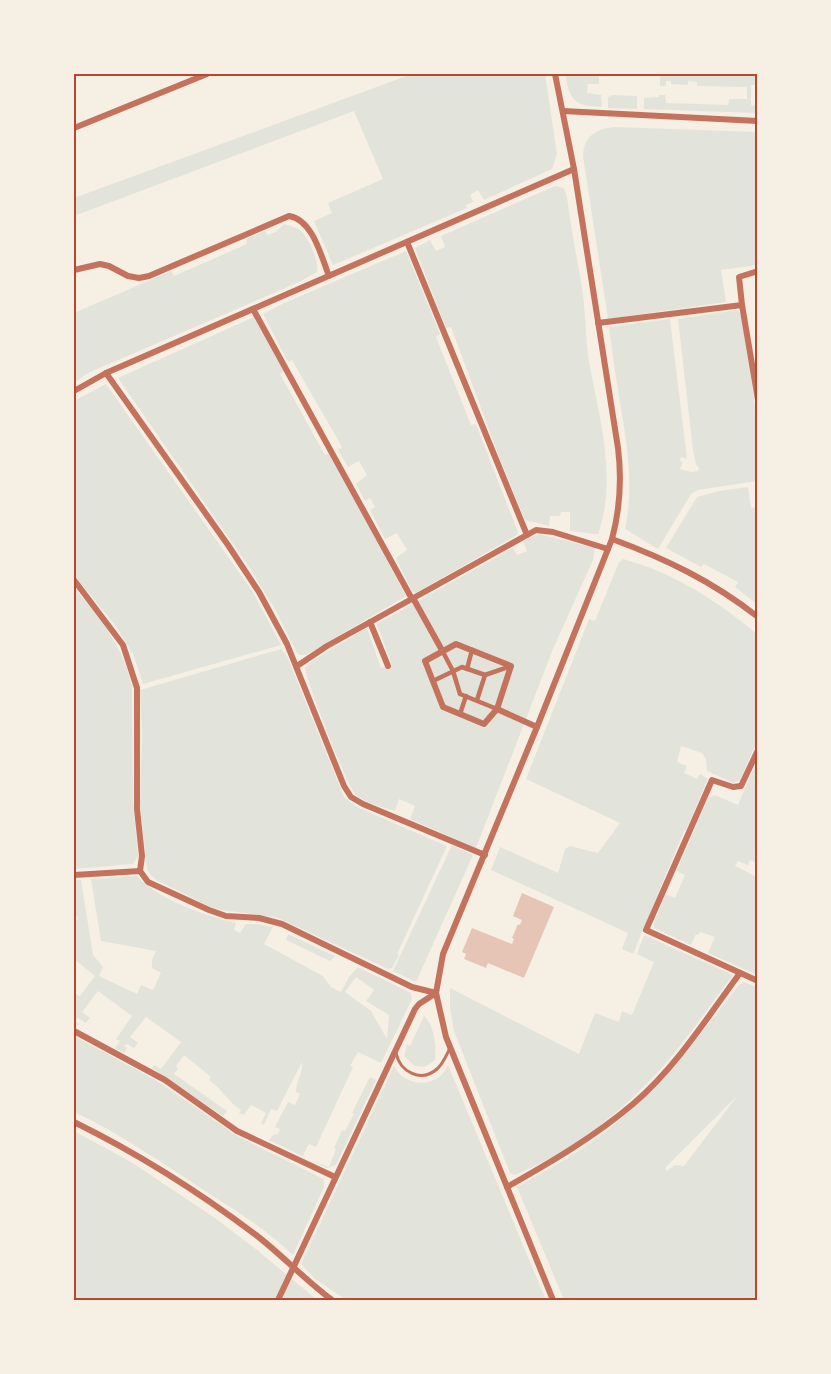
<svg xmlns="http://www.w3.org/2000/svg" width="831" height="1374" viewBox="0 0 831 1374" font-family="'Public Sans',sans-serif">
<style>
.green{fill:#e2e4dc;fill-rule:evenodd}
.building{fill:#e6c5b7}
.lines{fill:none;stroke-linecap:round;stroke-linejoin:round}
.service{stroke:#c5725c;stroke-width:3}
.pedestrian{stroke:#c5725c;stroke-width:4.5}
.minor{stroke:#c5725c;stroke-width:6}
.neatline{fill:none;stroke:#b5482f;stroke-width:2}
</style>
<rect width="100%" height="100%" fill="#f6efe4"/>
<g class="green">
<polygon points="412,74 545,74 557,154 552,169 484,200 478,190 470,195 473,202 466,205 467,208 333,265 314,221 332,213 328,203 383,179 354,111 74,216 74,198"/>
<path d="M565 74H599V84H588L587 93 601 95 602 107C574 106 570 101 565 74Z"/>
<polygon points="660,74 757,74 757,88 757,85 751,85 751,105 757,106 757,113 644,109 644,98 659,97 659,95 665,95 666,103 728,105 729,99 747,99 747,87 697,86 697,82 688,81 688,85 671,84 671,81 666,81 666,86 660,86"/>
<polygon points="613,95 637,96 637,109 608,108 608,97"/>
<path d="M614 127 757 132V265L721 270 726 302 608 319 583 156C584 136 596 129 614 127Z"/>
<path d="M555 186 564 188 567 197C571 228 577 258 582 288 586 312 585 337 589 361 599 418 618 478 598 534H595L570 531V512H561L560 516H550L549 526 525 520 498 454 451 327 446 328 415 248 430 240 436 251 445 247 441 236Z"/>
<path d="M284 224C290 226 297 227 302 232 309 239 320 263 317 272L297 283 88 373 74 383V313L171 271 174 276 247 244 246 239 265 231 267 235 276 232Z"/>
<polygon points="406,251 440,334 436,337 471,425 476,424 518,532 517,535 416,593 412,591 396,558 407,550 397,533 385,539 370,510 375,507 370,498 365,501 356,484 367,475 359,461 348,467 338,450 342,447 292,360 288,362 263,314 284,303"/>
<path d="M737 310 741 314 757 418V481L698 490 691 494 658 549 625 529C635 484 626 440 619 396 615 373 612 350 609 327L670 319 687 459 681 457 680 461 683 462 680 469 692 472 698 471 699 468 696 464 693 450 678 319Z"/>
<polygon points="254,317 284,371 280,374 325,455 330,453 406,596 306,655 300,655 297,653 276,611 249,567 118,378"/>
<polygon points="106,384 253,592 281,645 143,684 133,654 115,625 74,575 74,401"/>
<polygon points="748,487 751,508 757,507 757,604 735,587 738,582 704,564 701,567 666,548 697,497 719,491"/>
<path d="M539 534 595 548 593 560 553 649 476 848 410 819 415 806 399 799 395 811C382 807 366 803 356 795 348 789 306 680 305 668L312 661 367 628 381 668 392 665 377 624 513 548 517 555 527 551 523 541Z"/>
<path d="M623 559C673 572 719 602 758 635L757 741 740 780 733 783 707 771 706 759 702 753 681 746 677 762 687 766 684 773 697 779 700 774 708 779 686 830 684 831 633 954 622 949 628 933 491 870 500 847 558 873 565 849 570 846 598 853 620 823 526 779 589 619 595 621 619 562Z"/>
<path d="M74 588C100 617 124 648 132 687L133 801 138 856 133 864 74 869Z"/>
<polygon points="281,649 287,656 344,797 357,807 447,846 397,954 399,955 392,968 388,969 278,918 215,909 156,880 150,874 147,869 140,803 142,734 140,690"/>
<polygon points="757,761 757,863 750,860 748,865 738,861 735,866 757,877 757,975 708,953 715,937 700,932 698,935 696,934 691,945 654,928 654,923 665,894 675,898 685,875 677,871 708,798 715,795 738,805"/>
<polygon points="452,845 473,855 416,982 393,971"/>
<path d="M137 876C157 899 206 916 236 923L234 930 240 933 246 924H256L273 927 264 944 323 976 331 987 341 992 349 977 358 967 411 993 412 999 381 1063 358 1052 350 1066 353 1067 316 1147 309 1144 303 1155 306 1158 269 1140 273 1135 278 1134 280 1129 275 1127 288 1102 295 1105 300 1094 296 1092C296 1081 303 1074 302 1062L277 1111 271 1109 264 1125 261 1123 266 1113 251 1105 244 1115 239 1113 241 1110C228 1102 222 1089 209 1080L211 1077 184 1055 176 1066 178 1069 174 1074 227 1111 223 1116 152 1068 154 1065 161 1069 181 1042 146 1017 130 1037 138 1043 134 1048 127 1044 124 1046 127 1048 124 1053 115 1048 120 1041 116 1039 132 1016 98 991 82 1012 90 1018 86 1023 78 1018 76 1021 79 1024 77 1026 74 1024V993L80 996 95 976 74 959V924L78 918 74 914V880H81L93 955 103 967 99 976 137 994 141 985 153 990 161 973 152 968V960L156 951 101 941 91 879ZM356 977 374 990 366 1001 389 1015 387 1039 371 1011 345 992Z"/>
<polygon points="288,934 335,956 330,961 286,940"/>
<path d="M644 935 733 975C711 1004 689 1036 666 1063 625 1110 573 1151 515 1175L510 1173 454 1031 450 1007V988L579 1054 595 1013 619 1022 622 1011 632 1015 654 962 637 954Z"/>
<path d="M743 982 757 987V1300H564L517 1187C549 1169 582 1151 610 1128 660 1087 699 1037 738 986ZM738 1095 684 1166 675 1165 667 1171 665 1168Z"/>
<path d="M424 1016C434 1024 437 1048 435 1060L425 1067 415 1066 404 1056 407 1044 410 1046Z"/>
<path d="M74 1036 157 1081 239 1137 324 1179V1187L293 1255C267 1230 238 1212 208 1193 164 1164 121 1134 74 1112Z"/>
<path d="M448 1065 546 1300H346L315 1279 301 1264 394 1066C405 1088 438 1089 448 1065Z"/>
<polygon points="370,1077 376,1080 336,1165 327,1168 310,1160 329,1167 336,1149 334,1148 342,1130 345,1131 354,1114 352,1113"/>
<polygon points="74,1131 131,1162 215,1218 257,1250 317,1300 284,1300 284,1291 278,1300 74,1300"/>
</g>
<polygon class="building" points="522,893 554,907 524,978 488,963 486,968 464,959 466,954 462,952 472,928 512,944 514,939 512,938 518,924 520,925 522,920 513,916"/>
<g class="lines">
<path class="service" d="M396 1053C400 1072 421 1083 437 1069 443 1064 446 1056 450 1048"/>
<g class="pedestrian">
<polyline points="443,652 453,671 460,694 497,709"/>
<polyline points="467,669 472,650"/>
<polyline points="485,675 511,666"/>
<polyline points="433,681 462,667 485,675 477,700"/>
<polyline points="460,714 466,696"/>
</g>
<g class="minor">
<polyline points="563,111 758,121"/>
<polyline points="74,128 207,74"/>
<polyline points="407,242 527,535"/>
<path d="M74 270 100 264 109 266 128 276 139 278 149 276 289 216C313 220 321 256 329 276"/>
<polyline points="742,305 758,400"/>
<polyline points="253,309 412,599"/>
<polyline points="598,323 742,305 739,277 758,271"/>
<polyline points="106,373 228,545 259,592 287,644 344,786 351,797 363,804 485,855"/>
<polyline points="74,391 106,373 574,169"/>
<path d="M612 539C666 559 712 581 758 617"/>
<polyline points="74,580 123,645 137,688 137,809 142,856 140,871"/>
<polyline points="413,598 443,652"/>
<polyline points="370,622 388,666"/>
<polygon points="456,644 511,666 497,709 484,724 443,707 425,661"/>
<polyline points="297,666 327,646 536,530 553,532 608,549"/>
<polyline points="497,709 537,727"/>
<polyline points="758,750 741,786 733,787 712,780 646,930 758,981"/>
<polyline points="74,875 140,871 148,882 209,910 226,916 259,918 282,924 412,987 436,993"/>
<polyline points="74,1031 165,1080 237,1131 335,1177"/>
<path d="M74 1122C137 1153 199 1192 256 1235 282 1255 305 1280 332 1300"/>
<path d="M507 1187C551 1162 594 1137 633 1104 676 1067 707 1018 740 973"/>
<polyline points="278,1300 415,1009 419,1004 436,993"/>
<path d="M553 1300 446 1037 436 993 443 954 537 727 612 539C620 509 622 480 618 448L574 169 555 74"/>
</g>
</g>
<rect width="831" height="1374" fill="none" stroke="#f6efe4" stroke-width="150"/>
<rect x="75" y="75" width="681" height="1224" class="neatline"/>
</svg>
